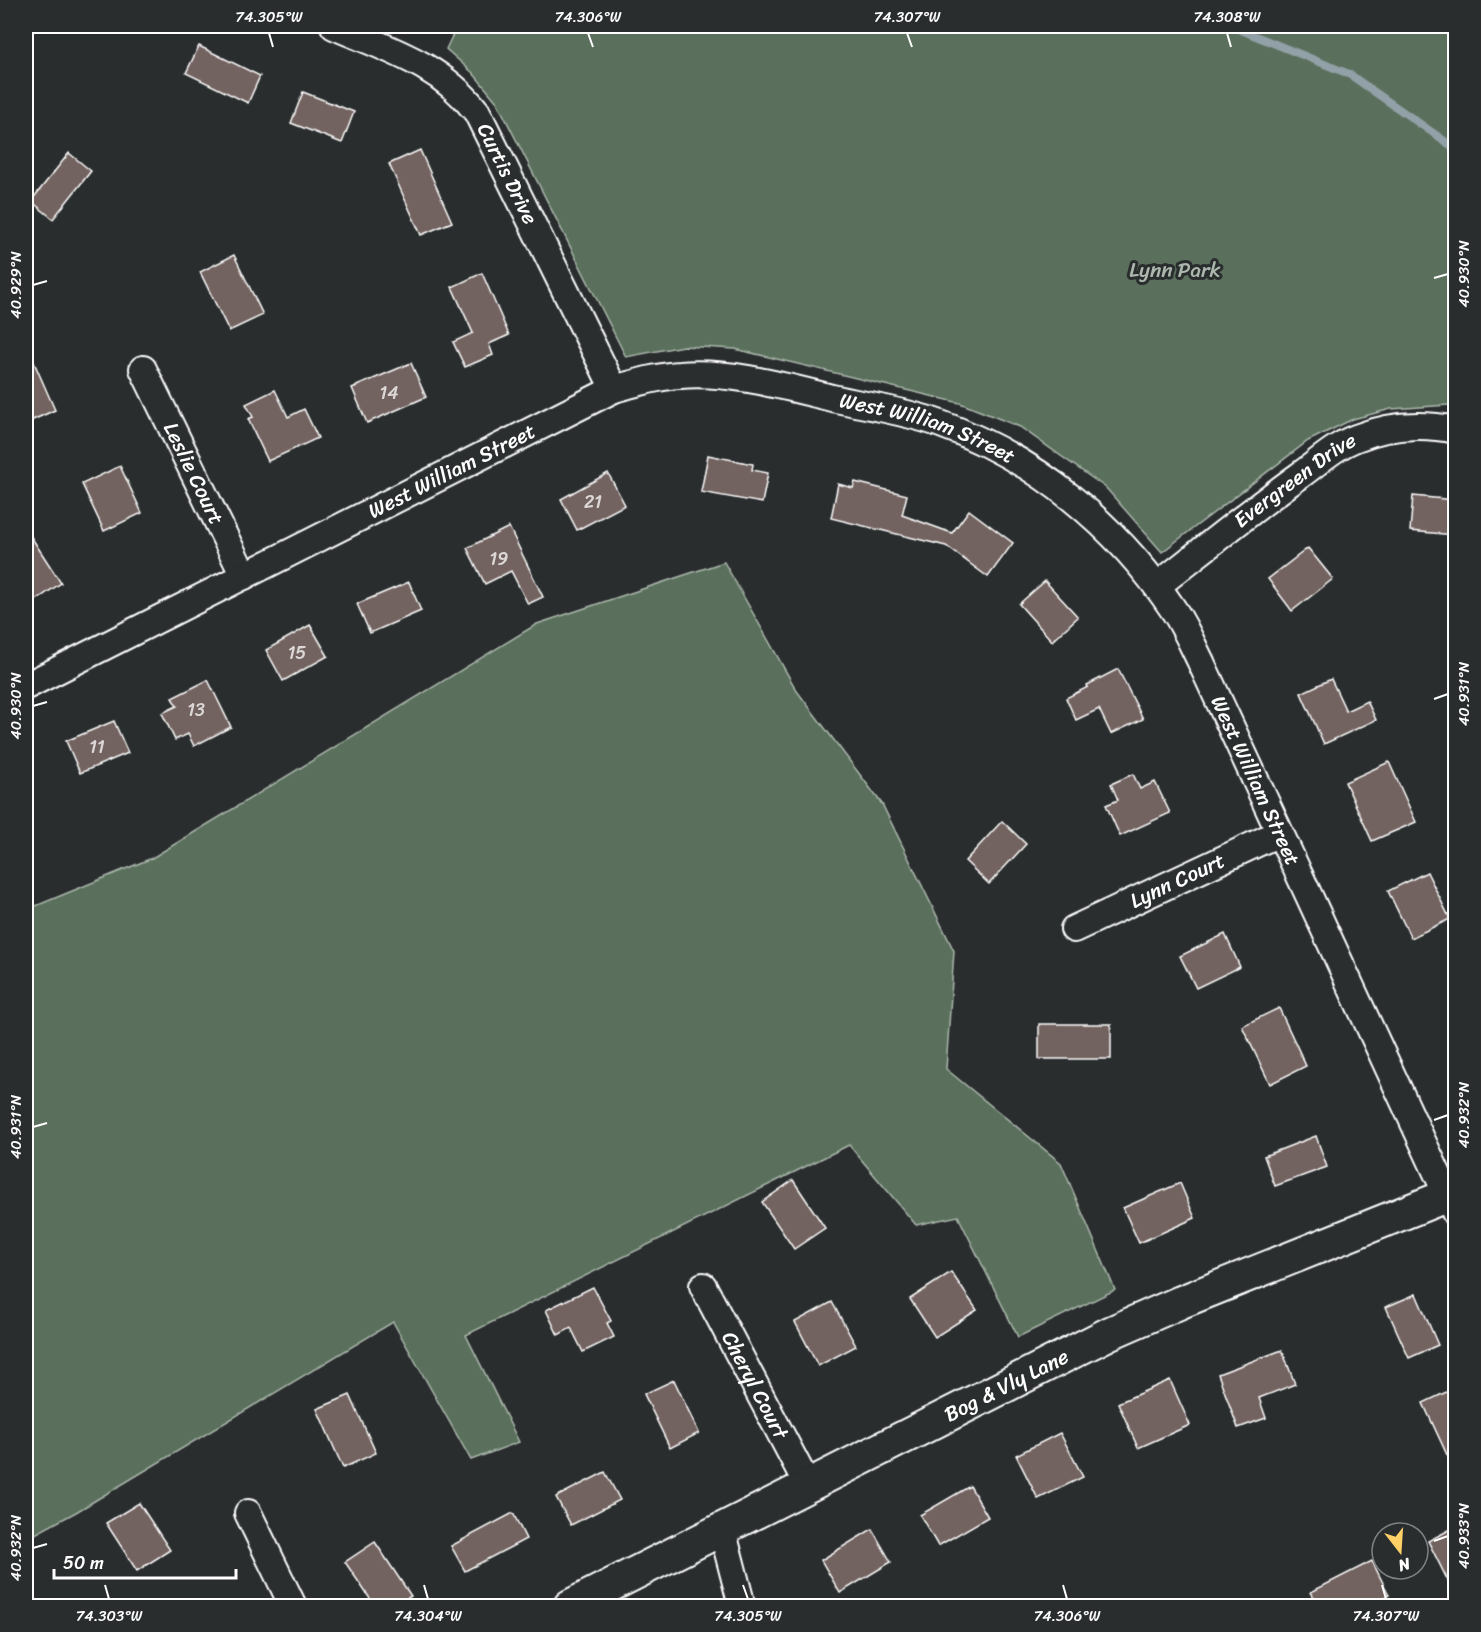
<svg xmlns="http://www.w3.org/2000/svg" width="1481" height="1632" viewBox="0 0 1481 1632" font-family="Sriracha,sans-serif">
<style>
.green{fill:#5a705c;stroke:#acb8ae;stroke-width:1.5}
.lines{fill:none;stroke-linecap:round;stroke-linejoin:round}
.stream{stroke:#92a0a7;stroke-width:8}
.building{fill:#736460;stroke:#fff;stroke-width:1.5}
.minor-casing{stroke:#fff;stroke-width:30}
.tertiary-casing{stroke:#fff;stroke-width:36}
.minor{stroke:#2a2d2e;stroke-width:26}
.tertiary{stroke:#2a2d2e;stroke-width:32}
.ticks{fill:none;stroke:#fff;stroke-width:2}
.labels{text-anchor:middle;stroke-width:6;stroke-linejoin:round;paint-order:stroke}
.number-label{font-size:18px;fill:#dcd8d7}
.street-label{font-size:21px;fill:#fff;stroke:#2a2d2e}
.park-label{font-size:21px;fill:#acb8ae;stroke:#2a2d2e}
.neatline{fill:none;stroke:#fff;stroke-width:2}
.ticks-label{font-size:15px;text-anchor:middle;fill:#fff}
</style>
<rect width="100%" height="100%" fill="#2a2d2e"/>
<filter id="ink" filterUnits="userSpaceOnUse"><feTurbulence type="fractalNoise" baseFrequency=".0167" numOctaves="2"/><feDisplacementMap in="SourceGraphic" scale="12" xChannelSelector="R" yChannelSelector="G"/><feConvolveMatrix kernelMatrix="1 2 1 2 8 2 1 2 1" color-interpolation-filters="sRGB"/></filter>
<g filter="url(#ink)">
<g class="green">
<polygon points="457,26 1455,26 1455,390 1449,405 1391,409 1353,419 1308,441 1162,552 1106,488 1020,427 960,403 735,349 683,346 626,357 497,102 473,73 446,49"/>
<polygon points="724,562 797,691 882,804 954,951 946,1069 1061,1163 1115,1290 1018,1337 958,1216 916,1225 849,1145 466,1335 519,1442 471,1460 393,1322 76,1512 26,1539 26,910 152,858 537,624"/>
</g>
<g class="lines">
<polyline class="stream" points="1231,26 1349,74 1456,149"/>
</g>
<g class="building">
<polygon points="199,46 260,76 248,103 186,73"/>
<polygon points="303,92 354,112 342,143 291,123"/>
<polygon points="420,150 452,222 421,235 389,164"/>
<polygon points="69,153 91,171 53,219 31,201"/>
<polygon points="234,255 263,315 229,331 200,272"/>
<polygon points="482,273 509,335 489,344 493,355 465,367 453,342 473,333 452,287"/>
<polygon points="26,344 55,410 26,423"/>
<polygon points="411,363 426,397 367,423 352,388"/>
<polygon points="275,390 288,417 304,409 318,438 268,461 248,419 253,417 246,404"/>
<polygon points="708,455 753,464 752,470 768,473 762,503 701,492"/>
<polygon points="120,466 142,513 104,531 82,484"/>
<polygon points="608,473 625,505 577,530 561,499"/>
<polygon points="855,482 907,495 902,515 952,533 969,510 1013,543 988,577 946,546 831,518 838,484 853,488"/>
<polygon points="1413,496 1455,500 1455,535 1410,531"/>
<polygon points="509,527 543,597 528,604 511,571 485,584 467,548"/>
<polygon points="26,529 61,583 26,607"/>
<polygon points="1308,548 1333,579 1292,611 1268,579"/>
<polygon points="1045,581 1078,617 1052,641 1019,604"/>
<polygon points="409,582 421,611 370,633 357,604"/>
<polygon points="310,625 328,656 283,681 266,650"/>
<polygon points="1118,669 1143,719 1111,734 1099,709 1076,720 1066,698 1088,687 1087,685"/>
<polygon points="1331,679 1346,711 1367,701 1376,720 1324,744 1301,693"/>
<polygon points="208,680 231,727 194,746 188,734 175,740 162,713 177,706 172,698"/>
<polygon points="114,721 128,753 80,773 66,741"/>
<polygon points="1389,762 1416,822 1372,841 1345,782"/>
<polygon points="1133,774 1140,789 1155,782 1170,813 1120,836 1106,805 1118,800 1111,784"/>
<polygon points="1002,821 1026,844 989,884 965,861"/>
<polygon points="1427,872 1450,919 1411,938 1388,891"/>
<polygon points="1225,934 1240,967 1196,988 1180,956"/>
<polygon points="1279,1008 1306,1066 1270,1084 1242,1026"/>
<rect x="1039" y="1024" width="72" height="35"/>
<polygon points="1316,1136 1327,1167 1275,1186 1264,1156"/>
<polygon points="793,1180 825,1228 794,1249 762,1202"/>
<polygon points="1180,1183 1195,1218 1139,1243 1123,1208"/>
<polygon points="951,1272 977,1310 935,1337 910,1299"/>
<polygon points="593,1287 611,1321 607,1323 614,1337 583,1352 571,1328 558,1335 546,1310"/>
<polygon points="1416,1294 1438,1345 1409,1358 1386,1307"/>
<polygon points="832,1302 856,1346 818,1366 795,1322"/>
<polygon points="1282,1350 1295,1384 1259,1398 1266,1418 1238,1428 1218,1374"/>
<polygon points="674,1380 699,1433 670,1448 644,1394"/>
<polygon points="1170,1380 1190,1425 1138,1448 1118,1403"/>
<polygon points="1455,1388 1455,1472 1423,1403"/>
<polygon points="350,1395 376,1453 343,1468 317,1409"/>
<polygon points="1060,1433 1083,1477 1038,1499 1016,1455"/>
<polygon points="605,1472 620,1500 571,1525 556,1497"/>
<polygon points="970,1486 988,1517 938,1546 920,1515"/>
<polygon points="139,1503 170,1550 137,1571 106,1523"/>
<polygon points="513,1513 526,1539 465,1571 451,1546"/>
<polygon points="1455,1527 1455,1595 1428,1541"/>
<polygon points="872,1529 891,1562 840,1593 821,1560"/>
<polygon points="375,1542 411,1596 395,1606 375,1606 345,1562"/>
<polygon points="1372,1561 1389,1595 1367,1606 1319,1606 1311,1592"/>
</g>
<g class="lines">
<g class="minor-casing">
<g id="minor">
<path id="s1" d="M334 26C387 49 440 64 477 112L614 389"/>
<path id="s2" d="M143 369 244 576"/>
<path id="s3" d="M1157 586C1204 549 1250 511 1299 476 1317 463 1335 446 1356 438 1388 425 1422 423 1456 430"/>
<path id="s4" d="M26 686 614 389C636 383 658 376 680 375 731 371 783 386 832 398 867 406 905 411 938 423 1036 458 1118 526 1175 612 1185 627 1192 644 1200 660L1456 1214"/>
<path id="s5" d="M1074 929 1279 833"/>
<path id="s6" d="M703 1286 808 1486"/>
<polyline points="248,1513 293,1606"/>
<polyline points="722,1529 742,1606"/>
</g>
</g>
<g class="tertiary-casing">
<g id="tertiary">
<path id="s7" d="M570 1606 1110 1333 1181 1302 1456 1192"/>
</g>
</g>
<use href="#minor" class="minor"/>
<use href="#tertiary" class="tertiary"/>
</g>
</g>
<path class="ticks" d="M269 33 273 47M588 33 593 47M907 33 912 47M1227 33 1231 47M1434 278 1448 274M33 285 47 281M1434 699 1448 694M33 706 47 702M1434 1120 1448 1115M33 1127 47 1123M1434 1541 1448 1536M33 1548 47 1544M105 1585 109 1599M424 1585 428 1599M743 1585 748 1599M1063 1585 1067 1599M1382 1585 1386 1599"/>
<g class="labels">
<g class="number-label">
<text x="389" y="399">14</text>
<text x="593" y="508">21</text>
<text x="499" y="565">19</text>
<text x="297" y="659">15</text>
<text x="196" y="716">13</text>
<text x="97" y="753">11</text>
</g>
<g class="street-label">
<text dy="7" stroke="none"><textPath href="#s1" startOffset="238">Curtis Drive</textPath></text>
<text dy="7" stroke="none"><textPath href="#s4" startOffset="981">West William Street</textPath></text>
<text dy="7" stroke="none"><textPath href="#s4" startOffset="477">West William Street</textPath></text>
<text dy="7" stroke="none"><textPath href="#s2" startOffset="116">Leslie Court</textPath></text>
<text dy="7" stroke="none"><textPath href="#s3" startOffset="174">Evergreen Drive</textPath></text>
<text dy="7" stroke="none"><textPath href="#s4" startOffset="1485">West William Street</textPath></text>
<text dy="7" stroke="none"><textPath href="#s5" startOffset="114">Lynn Court</textPath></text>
<text dy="7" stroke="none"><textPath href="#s7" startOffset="489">Bog &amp; Vly Lane</textPath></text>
<text dy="7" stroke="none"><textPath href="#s6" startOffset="112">Cheryl Court</textPath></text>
</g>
<g class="park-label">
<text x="1175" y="277">Lynn Park</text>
</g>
</g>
<rect width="1481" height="1632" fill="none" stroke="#2a2d2e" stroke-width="66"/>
<g transform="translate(1400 1551) rotate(163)"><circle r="28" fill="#2a2d2e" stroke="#7f8182" stroke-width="1.5"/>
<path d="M0-4.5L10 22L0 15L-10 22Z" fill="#ffd166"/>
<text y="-9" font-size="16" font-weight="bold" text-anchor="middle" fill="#ffffff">N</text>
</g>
<path d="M54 1569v9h182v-9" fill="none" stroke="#ffffff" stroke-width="3"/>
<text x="63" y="1569" font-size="18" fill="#ffffff" stroke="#2a2d2e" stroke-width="4.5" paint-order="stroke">50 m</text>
<rect x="33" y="33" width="1415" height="1566" class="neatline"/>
<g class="ticks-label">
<text x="269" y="22">74.305°W</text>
<text x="588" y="22">74.306°W</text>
<text x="907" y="22">74.307°W</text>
<text x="1227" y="22">74.308°W</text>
<text transform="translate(1464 274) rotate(-90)" y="5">40.930°N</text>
<text transform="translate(16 285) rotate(-90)" y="5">40.929°N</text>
<text transform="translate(1464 694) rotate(-90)" y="5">40.931°N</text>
<text transform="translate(16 706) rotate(-90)" y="5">40.930°N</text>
<text transform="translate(1464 1115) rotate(-90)" y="5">40.932°N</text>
<text transform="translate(16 1127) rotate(-90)" y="5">40.931°N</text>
<text transform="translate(1464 1536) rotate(-90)" y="5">40.933°N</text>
<text transform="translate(16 1548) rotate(-90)" y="5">40.932°N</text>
<text x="109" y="1621">74.303°W</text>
<text x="428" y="1621">74.304°W</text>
<text x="748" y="1621">74.305°W</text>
<text x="1067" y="1621">74.306°W</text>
<text x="1386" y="1621">74.307°W</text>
</g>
</svg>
